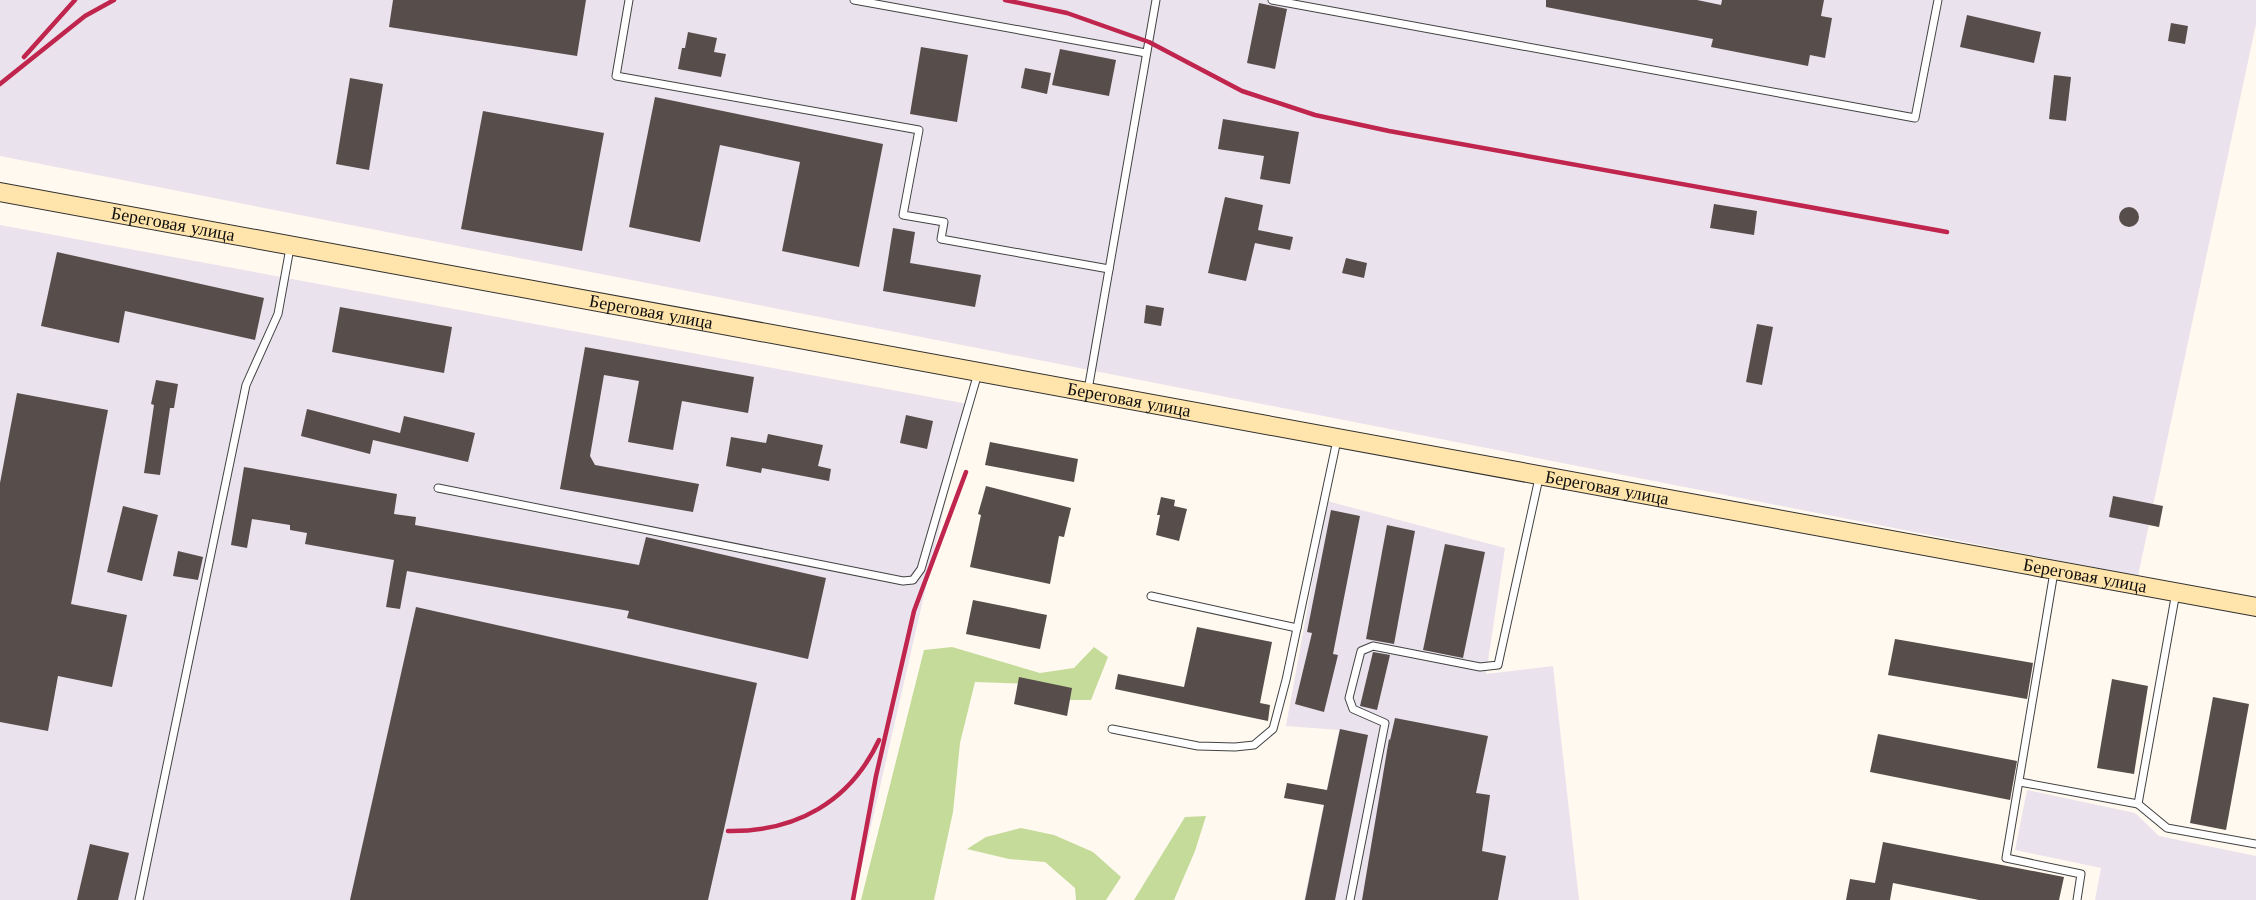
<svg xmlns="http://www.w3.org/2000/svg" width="2256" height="900" viewBox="0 0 2256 900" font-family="'Libre Baskerville',serif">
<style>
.industrial{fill:#eae3ed}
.forest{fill:#c4db99}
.building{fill:#574d4b}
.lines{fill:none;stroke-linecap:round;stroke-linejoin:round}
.lane-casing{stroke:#424242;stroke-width:9}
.secondary-casing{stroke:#313131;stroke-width:20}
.lane{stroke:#fff;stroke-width:7}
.secondary{stroke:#ffe4ab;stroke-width:18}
.rail{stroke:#c0254d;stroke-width:4.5}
.labels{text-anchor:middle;stroke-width:6;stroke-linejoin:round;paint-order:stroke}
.street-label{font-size:18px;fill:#0f0f0f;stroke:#fff}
</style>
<rect width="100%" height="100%" fill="#fff9f0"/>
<g class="industrial">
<polygon points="0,0 2256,0 2256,24 2138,576 0,156"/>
<polygon points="0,225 968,404 854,900 0,900"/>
<polygon points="1327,501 1505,548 1486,674 1553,666 1579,900 1304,900 1339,730 1286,726"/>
<polygon points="2027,790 2135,813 2159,836 2256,856 2256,900 2095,900 2101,868 2015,850"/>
</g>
<g class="forest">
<polygon points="952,647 1040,673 1074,668 1094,647 1108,657 1091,700 1071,700 1032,684 975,682 960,743 953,812 934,900 861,900 924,650"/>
<polygon points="1206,816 1195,851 1174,900 1134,900 1185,817"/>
<polygon points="1021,828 1054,835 1093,852 1121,877 1106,900 1076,900 1075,888 1045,862 1009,859 967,849 986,837"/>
</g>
<g class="building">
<polygon points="393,0 586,0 577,56 389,27"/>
<polygon points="1546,0 1697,0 1721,5 1722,0 1824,0 1821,16 1832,18 1825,58 1810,55 1808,66 1711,47 1713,39 1546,7"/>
<polygon points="1259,3 1287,9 1275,69 1247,63"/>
<polygon points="1967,15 2041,32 2034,63 1960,47"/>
<polygon points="2171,23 2188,26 2185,44 2168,41"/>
<polygon points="688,32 717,38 714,52 726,54 721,77 678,69 682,48 685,48"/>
<polygon points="921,47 968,55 957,122 910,114"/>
<polygon points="1060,49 1116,60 1109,96 1052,85"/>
<polygon points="1025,68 1051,73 1047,94 1021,88"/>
<polygon points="2054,75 2071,77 2066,121 2049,119"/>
<polygon points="350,78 383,84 369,170 336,164"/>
<polygon points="655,97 883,144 859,267 782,251 800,162 720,145 700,242 629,227"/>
<polygon points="483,111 604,133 582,251 461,229"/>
<polygon points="1223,119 1299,132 1290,184 1260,179 1264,156 1218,149"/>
<polygon points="1225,197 1263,205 1258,230 1293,237 1290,250 1255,243 1246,281 1208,273"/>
<polygon points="1714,204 1757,211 1754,235 1710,228"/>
<circle cx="2129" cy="217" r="10"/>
<polygon points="893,228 915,232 910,263 981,275 975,307 883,291"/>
<polygon points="57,252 264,298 255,340 125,311 119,343 41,326"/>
<polygon points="1346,258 1367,263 1364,278 1342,273"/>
<polygon points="1146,305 1164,308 1161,326 1144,323"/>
<polygon points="340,307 452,327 444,373 332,352"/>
<polygon points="1757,324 1773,327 1762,385 1746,382"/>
<polygon points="585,347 754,377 748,413 682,401 673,450 628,442 639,381 604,375 590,456 595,465 699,484 693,512 560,489"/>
<polygon points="156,380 178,384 174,408 170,408 160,475 144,473 154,405 151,404"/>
<polygon points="17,393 108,410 71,604 127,615 112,687 58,676 48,731 0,722 0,483"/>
<polygon points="307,409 400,433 404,416 475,433 468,462 373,440 370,454 301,436"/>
<polygon points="906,415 933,421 927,449 900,443"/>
<polygon points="768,434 823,445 818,466 831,469 829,481 762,468 761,473 726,466 731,437 766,443"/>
<polygon points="990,442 1078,459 1074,482 985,465"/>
<polygon points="244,467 397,494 394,514 416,517 415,525 639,565 646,537 826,578 808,659 627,618 629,611 407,571 400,609 386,607 394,560 305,544 307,533 290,530 290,525 252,519 247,548 231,545"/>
<polygon points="986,486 1071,508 1064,537 1059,536 1050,584 970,567 981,515 978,514"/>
<polygon points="2113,496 2163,506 2159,527 2109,517"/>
<polygon points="1161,497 1175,500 1174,506 1187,509 1179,541 1156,535 1160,515 1157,515"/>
<polygon points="123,506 158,515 142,581 107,572"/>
<polygon points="1331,510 1360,516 1333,654 1338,655 1324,712 1295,704 1312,633 1307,632"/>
<polygon points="1387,525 1415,531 1394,644 1366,639"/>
<polygon points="1445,544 1485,552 1463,658 1423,650"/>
<polygon points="178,551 203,557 198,580 173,576"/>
<polygon points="973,600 1047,615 1040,649 966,634"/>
<polygon points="416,607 757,683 708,900 350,900"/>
<polygon points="1197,627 1272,642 1260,703 1270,705 1268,721 1115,689 1118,674 1184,687"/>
<polygon points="1895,639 2033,663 2027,699 1888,675"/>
<polygon points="1373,652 1390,655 1377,710 1360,706"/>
<polygon points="1019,677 1072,688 1067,716 1014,704"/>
<polygon points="2112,679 2148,686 2134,774 2097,768"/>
<polygon points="2213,697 2249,704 2226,830 2190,823"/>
<polygon points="1395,718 1488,736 1476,793 1490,795 1482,851 1506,856 1498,900 1362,900 1389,739 1390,740"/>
<polygon points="1340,729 1368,735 1335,900 1305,900 1324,805 1284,798 1287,783 1327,790"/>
<polygon points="1878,734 2017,761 2010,800 1870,772"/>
<polygon points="1883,842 2064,877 2059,900 1979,900 1893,883 1890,900 1846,900 1850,879 1875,883"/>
<polygon points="90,844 129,853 118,900 77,900"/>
</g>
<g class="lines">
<g class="lane-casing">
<g id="lane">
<polyline points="629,0 616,76 919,130 903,215 944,222 941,239 1109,269"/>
<polyline points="854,0 1146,53"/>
<polyline points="1272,0 1915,118 1938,0"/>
<polyline points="1088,390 1156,0"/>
<polyline points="438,488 903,581 913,580 921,569 978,373"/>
<polyline points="2054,572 2006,858 2081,874 2077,900"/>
<polyline points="1151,596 1297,628"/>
<polyline points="1112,729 1198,746 1235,747 1254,745 1273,729 1286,680 1337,440"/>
<polyline points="2020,782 2138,804 2176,592"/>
<polyline points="2138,804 2167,828 2256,844"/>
<polyline points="139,900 246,385 278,314 290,248"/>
<polyline points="1350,900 1385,723 1353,709 1349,698 1361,651 1373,646 1480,667 1498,665 1539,478"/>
</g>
</g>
<g class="secondary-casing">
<g id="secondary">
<path id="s1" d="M0 192 2256 607"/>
</g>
</g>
<use href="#lane" class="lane"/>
<use href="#secondary" class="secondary"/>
<g class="rail">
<polyline points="1005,0 1067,13 1149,42 1242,91 1315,115 1389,131 1947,232"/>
<polyline points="24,57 75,0"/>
<polyline points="0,84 85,16 114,0"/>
<path d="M728 831C796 832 850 802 879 740"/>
<polyline points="853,900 876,776 914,611 966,472"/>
</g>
</g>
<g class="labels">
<g class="street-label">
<text dy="6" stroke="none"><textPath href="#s1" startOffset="176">Береговая улица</textPath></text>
<text dy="6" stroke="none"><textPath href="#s1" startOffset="662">Береговая улица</textPath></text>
<text dy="6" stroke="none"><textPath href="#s1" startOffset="1148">Береговая улица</textPath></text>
<text dy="6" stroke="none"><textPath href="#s1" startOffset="1634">Береговая улица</textPath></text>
<text dy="6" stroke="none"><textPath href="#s1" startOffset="2120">Береговая улица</textPath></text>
</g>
</g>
</svg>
